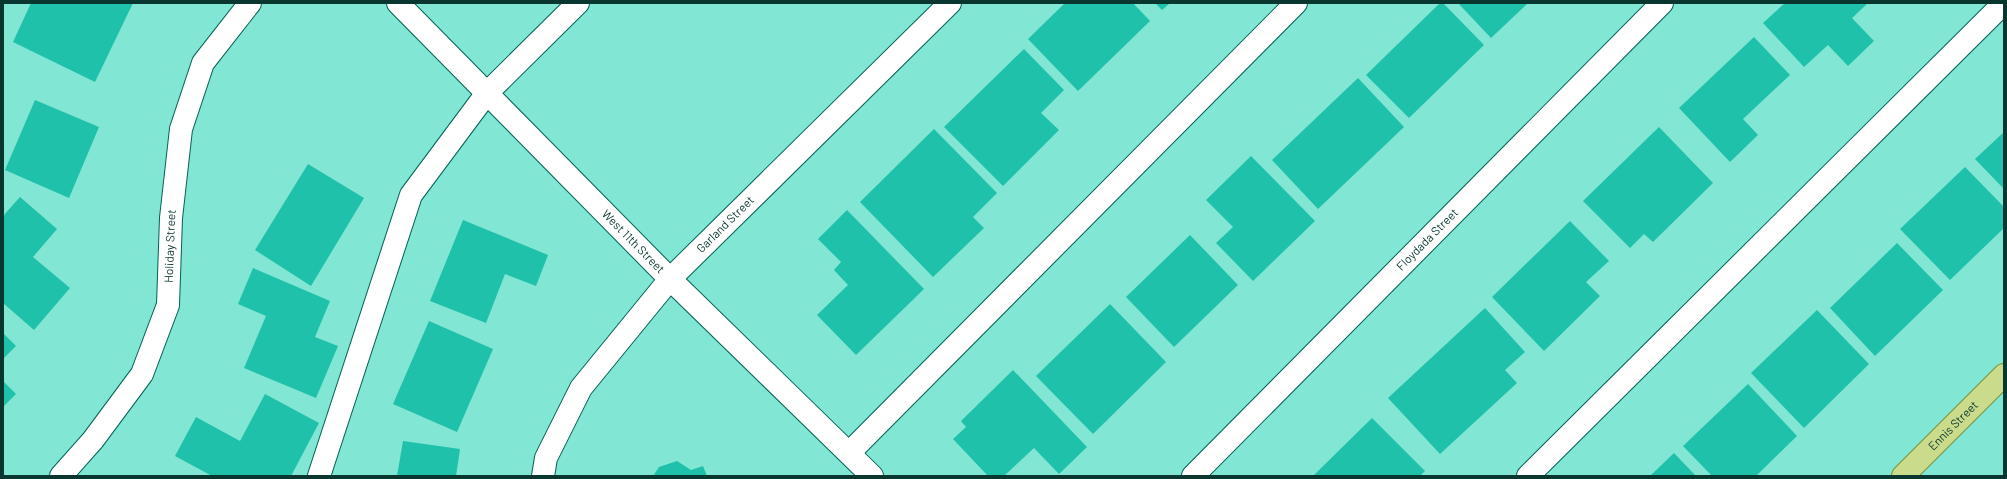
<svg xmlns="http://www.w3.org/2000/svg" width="2007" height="479" viewBox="0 0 2007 479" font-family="Barlow,sans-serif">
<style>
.building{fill:#20c1aa}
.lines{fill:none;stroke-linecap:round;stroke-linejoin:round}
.minor-casing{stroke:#006154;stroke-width:24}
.major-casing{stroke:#71923a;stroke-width:24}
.minor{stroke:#fff;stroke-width:22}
.major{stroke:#cbdb8c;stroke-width:22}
.labels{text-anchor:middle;stroke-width:3.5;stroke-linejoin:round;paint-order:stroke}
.street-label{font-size:12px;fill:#093730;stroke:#81e6d3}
</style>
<rect width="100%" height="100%" fill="#81e6d3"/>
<g class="building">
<polygon points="31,3 133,3 95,82 13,42"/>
<polygon points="1065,3 1133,3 1150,21 1078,91 1028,39"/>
<polygon points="1155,3 1170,3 1162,10"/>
<polygon points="1440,3 1443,3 1484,45 1409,118 1366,75"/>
<polygon points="1458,3 1528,3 1491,38"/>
<polygon points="1785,3 1868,3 1852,18 1874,41 1848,66 1828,45 1804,67 1763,23"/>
<polygon points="1754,37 1790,75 1743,119 1758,135 1730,162 1679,108"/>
<polygon points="1024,49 1064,90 1041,113 1059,130 1003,186 944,127"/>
<polygon points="1358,78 1404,127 1318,209 1272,160"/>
<polygon points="35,100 99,127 69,198 5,170"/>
<polygon points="1659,127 1713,183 1653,242 1644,234 1630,248 1583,201"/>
<polygon points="934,129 997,193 973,217 984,228 933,277 860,202"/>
<polygon points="2004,132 2004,189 1975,159"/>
<polygon points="1251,156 1315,221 1253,281 1216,243 1233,227 1206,200"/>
<polygon points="308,164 364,198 311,286 255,250"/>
<polygon points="1965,167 2004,207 2004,228 1950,280 1900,229"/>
<polygon points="20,197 57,229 33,257 70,288 34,330 3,303 3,216"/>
<polygon points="847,210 924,289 856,355 817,315 848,285 834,270 841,262 818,239"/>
<polygon points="463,220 548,255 536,286 505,274 486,323 430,301"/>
<polygon points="1570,221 1609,261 1586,282 1600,296 1544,351 1492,297"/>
<polygon points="1190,235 1238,285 1174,347 1126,297"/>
<polygon points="1897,243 1943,290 1875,356 1830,308"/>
<polygon points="253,268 330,301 315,337 338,346 316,398 244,368 266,316 238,304"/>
<polygon points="1110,304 1166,362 1093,434 1036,376"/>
<polygon points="1485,308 1525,352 1505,370 1517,383 1440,454 1388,398"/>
<polygon points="1817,310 1869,364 1804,428 1751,373"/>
<polygon points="429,321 493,349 457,432 393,404"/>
<polygon points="3,333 16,346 3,359"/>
<polygon points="1013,370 1087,447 1059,474 1034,448 1004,476 988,476 953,439 966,427 961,421"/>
<polygon points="3,381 16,394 3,407"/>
<polygon points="1748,384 1797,436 1756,476 1712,476 1683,446"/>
<polygon points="265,394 319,423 291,476 212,476 175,456 196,417 240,441"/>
<polygon points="1372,418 1425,471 1420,476 1313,476"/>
<polygon points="403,441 460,449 456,476 397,476"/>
<polygon points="1674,453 1696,476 1650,476"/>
<polygon points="677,461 691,470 703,466 707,476 653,476 659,467"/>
</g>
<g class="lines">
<g class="minor-casing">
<g id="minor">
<path id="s1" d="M398 3 670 279 872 476"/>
<polyline points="849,453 1296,3"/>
<path id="s2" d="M61 476 93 440 142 374 168 305 171 218 181 129 203 63 250 3"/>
<polyline points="319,476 411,195 487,93 578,3"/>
<path id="s3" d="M543 476 546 458 581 388 670 279 950 3"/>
<path id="s4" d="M1193 476 1662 3"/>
<polyline points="1528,476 2004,3"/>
</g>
</g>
<g class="major-casing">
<g id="major">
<path id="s5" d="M1903 476 2004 375"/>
</g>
</g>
<use href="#minor" class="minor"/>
<use href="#major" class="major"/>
</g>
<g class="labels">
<g class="street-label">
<text dy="4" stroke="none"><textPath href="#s3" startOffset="315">Garland Street</textPath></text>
<text dy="4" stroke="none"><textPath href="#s4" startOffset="333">Floydada Street</textPath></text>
<text dy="4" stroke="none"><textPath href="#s1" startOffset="335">West 11th Street</textPath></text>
<text dy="4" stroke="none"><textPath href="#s2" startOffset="263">Holiday Street</textPath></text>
<text dy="4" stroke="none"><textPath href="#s5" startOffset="71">Ennis Street</textPath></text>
</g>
</g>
<rect width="2007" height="479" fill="none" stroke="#093730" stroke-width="8"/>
</svg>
